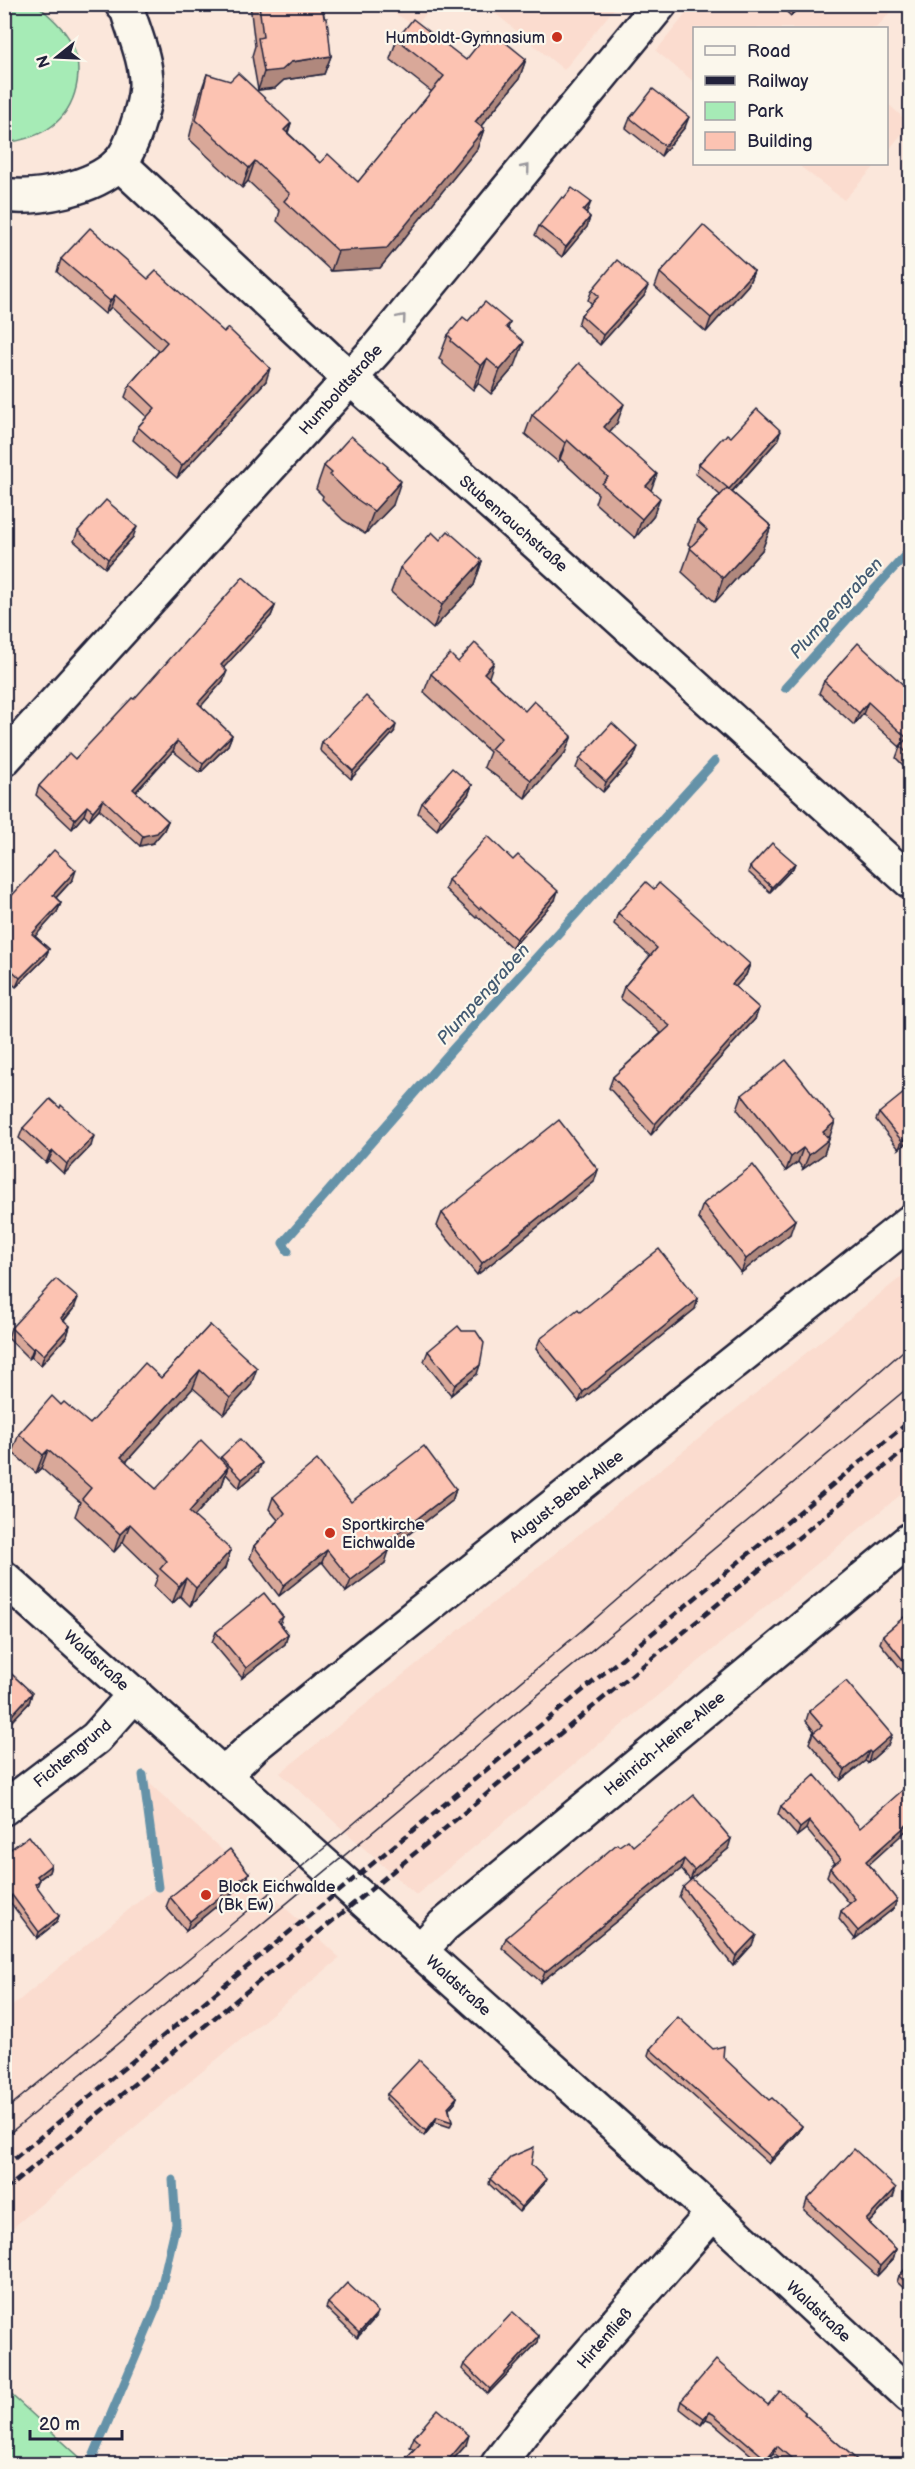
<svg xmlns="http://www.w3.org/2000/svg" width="915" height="2469" viewBox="0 0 915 2469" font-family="'Balsamiq Sans',sans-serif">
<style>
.built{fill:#fbdccf}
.green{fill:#a6ebb6;stroke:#648678;stroke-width:1.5}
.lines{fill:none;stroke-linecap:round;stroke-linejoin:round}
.stream{stroke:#6592a8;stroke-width:9}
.street-casing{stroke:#22223b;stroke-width:38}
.street{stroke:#fbf7ec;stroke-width:33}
.tram{stroke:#22223b;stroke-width:1.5}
.rail{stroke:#22223b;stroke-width:4.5;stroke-dasharray:9 4.5;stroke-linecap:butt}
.wall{fill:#d9a899;stroke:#22223b;stroke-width:1.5}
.shaded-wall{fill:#b0887d;stroke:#22223b;stroke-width:1.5}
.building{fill:#fcc3b2;stroke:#22223b;stroke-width:1.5}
.oneway{stroke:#99979c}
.poi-dot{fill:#c8321e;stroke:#fbf7ec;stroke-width:2}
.labels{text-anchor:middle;stroke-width:4.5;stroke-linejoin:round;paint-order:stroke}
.poi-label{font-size:16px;fill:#22223b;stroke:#fbf7ec;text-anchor:start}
.street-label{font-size:16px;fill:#22223b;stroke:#fbf7ec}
.water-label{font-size:18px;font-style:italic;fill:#435a72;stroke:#fbf7ec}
</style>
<rect width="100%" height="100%" fill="#fbe7db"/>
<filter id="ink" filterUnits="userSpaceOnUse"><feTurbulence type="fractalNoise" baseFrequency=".0167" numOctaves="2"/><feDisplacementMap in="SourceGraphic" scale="12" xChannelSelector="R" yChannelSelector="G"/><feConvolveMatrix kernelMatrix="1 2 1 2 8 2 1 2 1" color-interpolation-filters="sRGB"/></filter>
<g filter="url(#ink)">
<g class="built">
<polygon points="380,5 433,5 416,26"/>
<polygon points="485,5 617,5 564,70"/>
<polygon points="693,5 897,5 876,28 694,28 694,82 656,51"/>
<polygon points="886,102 910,124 887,152 886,152"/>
<polygon points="797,164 877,164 844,200"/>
<polygon points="910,1270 910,1487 416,1895 280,1773"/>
<polygon points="148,1782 340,1958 5,2234 5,2012 161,1883"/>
</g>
<g class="green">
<path d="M4 5H37C50 16 63 27 71 42 85 70 77 107 52 126 39 136 20 141 5 143Z"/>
<polygon points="5,2389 87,2464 5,2464"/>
</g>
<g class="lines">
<g class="stream">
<polyline points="785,688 910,550"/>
<polyline points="288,1251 283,1243 453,1049 715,761"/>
<polyline points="143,1775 158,1887"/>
<polyline points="90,2464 157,2306 176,2224 173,2180"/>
</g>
<g class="street-casing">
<g id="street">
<polyline points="119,163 332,362 534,541 910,881"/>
<path d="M4 195C37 200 94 188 118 164 132 151 145 105 146 86 147 61 134 33 127 9L122 4"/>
<polyline points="4,759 376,350 660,4"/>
<polyline points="4,1578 713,2213 910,2396"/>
<polyline points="225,1774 254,1746 374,1649 910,1222"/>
<polyline points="4,1808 96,1738 135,1694"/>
<polyline points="421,1950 443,1926 910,1540"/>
<polyline points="498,2464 530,2422 713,2213"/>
</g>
</g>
<use href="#street" class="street"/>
<g class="tram">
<polyline points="4,2111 339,1836 581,1631 910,1345"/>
<polyline points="4,2138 910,1386"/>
</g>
<g class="rail">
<polyline points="4,2167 910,1421"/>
<polyline points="4,2191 910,1446"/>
</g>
</g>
<g class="wall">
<polygon points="250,4 322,4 331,56 324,74 284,80 275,88 258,90 252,56 255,46"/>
<polygon points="778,4 801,4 791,16"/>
<polygon points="397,39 466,60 498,41 526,59 519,79 481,126 484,129 477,149 380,268 331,271 277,221 280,211 248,181 242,188 189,139 200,94 207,74 291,123 288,133 320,163 358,182 432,92 390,59"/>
<polygon points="630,118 685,127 661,156 626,128"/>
<polygon points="587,212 586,213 590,217 587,227 562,257 535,235 539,226"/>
<polygon points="61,259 266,381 177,478 133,440 138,427 147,417 125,397 130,384 159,351 111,307 105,314 57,272"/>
<polygon points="754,271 748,285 706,332 655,287 660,273"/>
<polygon points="592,290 644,296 600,345 578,325 581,315 592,304 588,300"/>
<polygon points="468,321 510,323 508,328 515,366 491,394 478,383 473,390 443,364 443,362 439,359 448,335"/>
<polygon points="532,415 617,423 609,432 651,490 653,517 635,538 595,503 598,494 560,459 558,462 525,434"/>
<polygon points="731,437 777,441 732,492 771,526 762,550 715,602 682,572 691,547 688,544 697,521 720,495 696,474 699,464 723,439"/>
<polygon points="324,466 388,469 393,505 365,534 343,520 322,499 323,496 316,489"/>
<polygon points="78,531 133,537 105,568 74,541"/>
<polygon points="440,540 482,561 474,585 433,629 391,592 400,568"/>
<polygon points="275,606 271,616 223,668 223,681 201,706 232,735 228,745 200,773 173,751 136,792 168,821 164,830 153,843 140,846 99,809 89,820 84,815 72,829 36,795 39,786 75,759 134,699"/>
<polygon points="458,662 489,677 565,753 525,798 484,767 490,752 424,692 431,674"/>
<polygon points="824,681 910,691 910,772 896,758 900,747 863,714 854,725 819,693"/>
<polygon points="394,732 351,779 320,750 322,742"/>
<polygon points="634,757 603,792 576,768 580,758"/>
<polygon points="472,785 468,795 437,830 418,813 422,803"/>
<polygon points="795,863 793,868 770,892 748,872 750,867"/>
<polygon points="73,879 56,898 61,903 57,912 35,936 49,949 45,958 16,987 4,976 4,904"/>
<polygon points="448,880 555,900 512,948 477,916 476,918 445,889"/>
<polygon points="618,913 750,964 746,975 735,987 759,1008 755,1019 651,1135 609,1088 613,1077 661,1033 620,998 624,987 650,956 614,924"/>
<polygon points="742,1095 830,1136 828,1138 829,1139 824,1154 803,1169 798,1162 786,1171 737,1109"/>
<polygon points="879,1113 910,1140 899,1149 876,1120"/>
<polygon points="23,1128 91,1146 64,1174 49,1160 46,1163 19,1138"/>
<polygon points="594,1182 477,1275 437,1226 442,1213"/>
<polygon points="703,1204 790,1234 741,1273 698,1218"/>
<polygon points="74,1308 64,1321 70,1326 67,1336 41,1365 31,1357 29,1359 8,1338 11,1328"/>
<polygon points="695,1309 579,1402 536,1349 540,1339 580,1312"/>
<polygon points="210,1325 251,1385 224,1415 193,1388 126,1462 156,1489 220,1459 221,1457 258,1472 239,1488 226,1474 222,1485 194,1517 225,1568 190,1606 180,1596 172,1604 154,1586 158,1576 123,1542 114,1552 75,1516 80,1502 41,1468 36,1473 12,1452 19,1434 61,1405 90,1424 161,1378"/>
<polygon points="428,1351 477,1374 451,1395 424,1361"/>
<polygon points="456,1489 452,1501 388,1550 385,1563 346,1592 322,1562 279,1596 250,1558 254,1546 278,1520 269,1509 273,1497 351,1502"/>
<polygon points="910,1612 910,1680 880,1643 883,1635"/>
<polygon points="283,1617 280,1624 288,1634 285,1644 242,1678 212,1642 216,1632"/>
<polygon points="4,1667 32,1693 29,1703 7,1726 4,1724"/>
<polygon points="809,1711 888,1745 868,1763 865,1761 841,1780 809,1743 813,1733 814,1731 806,1721"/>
<polygon points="781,1806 860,1828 910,1827 869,1864 894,1908 855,1939 839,1919 841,1911 850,1904 827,1876 830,1868 835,1863 806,1829 797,1836 778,1814"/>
<polygon points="633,1846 728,1849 690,1880 681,1869 541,1982 502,1948 506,1938"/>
<polygon points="4,1854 51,1865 49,1872 40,1879 37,1887 57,1922 37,1938 10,1902"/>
<polygon points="249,1873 246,1882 186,1931 166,1907 170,1897"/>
<polygon points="683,1887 752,1945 733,1966 679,1897"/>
<polygon points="650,2049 769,2100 802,2126 799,2132 769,2164 648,2055"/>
<polygon points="387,2094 457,2097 455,2102 449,2109 452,2122 450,2127 435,2122 424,2136 386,2099"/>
<polygon points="531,2165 544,2184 519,2212 489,2184 490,2179"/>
<polygon points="893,2197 869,2223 896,2249 893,2259 877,2276 804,2210 807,2200"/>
<polygon points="910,2264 910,2294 897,2282 899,2276"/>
<polygon points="328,2303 376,2317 357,2338 326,2308"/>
<polygon points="539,2336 538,2342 488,2394 462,2369 464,2364"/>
<polygon points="681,2401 768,2405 805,2412 805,2415 857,2460 856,2463 857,2464 787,2464 774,2453 765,2464 762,2464 711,2421 706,2419 701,2425 679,2408"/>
<polygon points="414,2437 466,2445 449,2464 404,2464 406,2458 414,2450 410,2447"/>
</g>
<g class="shaded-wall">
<polygon points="796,4 801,4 791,16"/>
<polygon points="331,56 324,74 284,80 275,88 258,90 264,72 291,62"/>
<polygon points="526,59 519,79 468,142 475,122"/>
<polygon points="689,117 685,127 661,156 665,146"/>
<polygon points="291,123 284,142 284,130"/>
<polygon points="484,129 477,149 380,268 331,271 338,251"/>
<polygon points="255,161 248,181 242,188 249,168"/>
<polygon points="591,202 587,212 580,221 583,211"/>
<polygon points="590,217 587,227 562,257 566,247"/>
<polygon points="754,271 748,285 706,332 711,318"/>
<polygon points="648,286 644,296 600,345 603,335"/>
<polygon points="115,295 111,307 105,314 110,301"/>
<polygon points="524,342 515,366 491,394 500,370"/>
<polygon points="487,359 478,383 473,390 481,366"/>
<polygon points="270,368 266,381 177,478 182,466"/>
<polygon points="624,404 617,423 597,446 604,427"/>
<polygon points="781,431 777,441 725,499 729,489"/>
<polygon points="567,440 560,459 558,462 565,443"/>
<polygon points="657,474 650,493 646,486"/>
<polygon points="401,481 393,505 365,534 374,511"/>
<polygon points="660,498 653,517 635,538 642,519"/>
<polygon points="771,526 762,550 715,602 723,578"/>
<polygon points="137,527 133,537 105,568 108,559"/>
<polygon points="482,561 474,585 433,629 442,605"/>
<polygon points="275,606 271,616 217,675 221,665"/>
<polygon points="494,662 488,680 484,673"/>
<polygon points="227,671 223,681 195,713 198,703"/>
<polygon points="868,702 863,714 854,725 859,713"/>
<polygon points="396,725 394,732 351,779 353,771"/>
<polygon points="232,735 228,745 200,773 203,764"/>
<polygon points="572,736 565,753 525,798 531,780"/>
<polygon points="177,741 173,751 129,799 133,789"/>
<polygon points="638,747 634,757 603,792 606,782"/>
<polygon points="472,785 468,795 437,830 441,820"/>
<polygon points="103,799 99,809 89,820 93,811"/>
<polygon points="87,806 84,815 72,829 75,819"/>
<polygon points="168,821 164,830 153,843 140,846 143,836"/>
<polygon points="795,863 793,868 770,892 772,887"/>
<polygon points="76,870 73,879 50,904 53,895"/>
<polygon points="558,891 555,900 512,948 516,939"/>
<polygon points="61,903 57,912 29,943 32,934"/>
<polygon points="49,949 45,958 16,987 20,978"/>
<polygon points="750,964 746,975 728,995 732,984"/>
<polygon points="759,1008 755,1019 651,1135 655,1124"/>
<polygon points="835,1122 830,1136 817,1146 823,1132"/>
<polygon points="910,1134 910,1140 899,1149 902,1141"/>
<polygon points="94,1136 91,1146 64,1174 67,1164"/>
<polygon points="829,1139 824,1154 803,1169 809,1155"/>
<polygon points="803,1148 798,1162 786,1171 791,1157"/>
<polygon points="53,1151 49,1160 46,1163 50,1153"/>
<polygon points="598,1170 594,1182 477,1275 482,1263"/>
<polygon points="795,1220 790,1234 741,1273 746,1259"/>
<polygon points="78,1298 74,1308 57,1328 61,1318"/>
<polygon points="698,1299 695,1309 579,1402 583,1392"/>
<polygon points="70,1326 67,1336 41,1365 44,1355"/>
<polygon points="35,1347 31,1357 29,1359 33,1349"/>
<polygon points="480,1365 477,1374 451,1395 455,1385"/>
<polygon points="257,1368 251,1385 224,1415 230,1398"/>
<polygon points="200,1370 193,1388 115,1474 121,1457"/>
<polygon points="48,1450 41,1468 36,1473 43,1455"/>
<polygon points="262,1463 258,1472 239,1488 242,1479"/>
<polygon points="228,1467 222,1485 182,1530 189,1512"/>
<polygon points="456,1489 452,1501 380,1556 384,1544"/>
<polygon points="130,1524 123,1542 114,1552 120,1534"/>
<polygon points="231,1550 225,1568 190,1606 196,1588"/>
<polygon points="327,1550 322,1562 279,1596 284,1585"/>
<polygon points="389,1551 385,1563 346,1592 351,1580"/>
<polygon points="186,1578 180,1596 172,1604 179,1586"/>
<polygon points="288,1634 285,1644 242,1678 246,1668"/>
<polygon points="32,1693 29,1703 7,1726 10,1717"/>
<polygon points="892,1735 888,1745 868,1763 871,1753"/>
<polygon points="869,1751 865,1761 841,1780 845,1770"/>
<polygon points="809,1821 806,1829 797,1836 800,1828"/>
<polygon points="910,1822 910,1827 864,1869 866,1861"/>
<polygon points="731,1839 728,1849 690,1880 694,1870"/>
<polygon points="684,1859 681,1869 541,1982 545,1972"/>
<polygon points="51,1865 49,1872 35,1882 37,1876"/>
<polygon points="249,1873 246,1882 186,1931 190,1921"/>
<polygon points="12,1895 10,1902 4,1906 4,1901"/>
<polygon points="897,1900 894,1908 855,1939 858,1931"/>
<polygon points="59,1916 57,1922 37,1938 39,1932"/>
<polygon points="756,1935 752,1945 733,1966 736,1956"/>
<polygon points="457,2097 455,2102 446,2112 448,2107"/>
<polygon points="437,2117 435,2122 424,2136 426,2131"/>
<polygon points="802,2126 799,2132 769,2164 772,2158"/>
<polygon points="546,2179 544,2184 519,2212 521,2207"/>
<polygon points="896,2188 893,2197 862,2230 866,2220"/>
<polygon points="896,2249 893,2259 877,2276 880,2266"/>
<polygon points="378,2312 376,2317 357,2338 359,2333"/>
<polygon points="539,2336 538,2342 488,2394 490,2389"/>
<polygon points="709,2412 706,2419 701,2425 704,2418"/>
<polygon points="469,2435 466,2445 449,2464 444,2464"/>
<polygon points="777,2446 774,2453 764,2464 766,2459"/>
</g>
<g class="building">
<polygon points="259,4 322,4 324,18 327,18 331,56 291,62 282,70 264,72 258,38 263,37"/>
<polygon points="413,19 466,60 488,32 498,41 500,38 526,59 475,122 484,129 387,248 338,251 284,201 290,194 255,161 249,168 196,120 207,74 230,81 238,73 291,123 284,130 320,163 328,154 358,182 444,76 397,39"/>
<polygon points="653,89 689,117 665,146 630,118"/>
<polygon points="572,188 591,202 583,211 590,217 566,247 539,226 562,197 564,198"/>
<polygon points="703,225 754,271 711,318 660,273"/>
<polygon points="90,228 148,279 156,271 224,332 228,328 270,368 182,466 138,427 155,408 130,384 167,342 115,295 110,301 61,259"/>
<polygon points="617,260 648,286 603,335 581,315 599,296 592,290"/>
<polygon points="485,302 510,323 506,327 524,342 500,370 487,359 481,366 451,341 452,339 448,335 463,317 468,321"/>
<polygon points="579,363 624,404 604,427 657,474 646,486 660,498 642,519 602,484 608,477 567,440 565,443 532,415"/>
<polygon points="757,409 781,431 729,489 699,464 722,438 723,439 727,434 731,437"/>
<polygon points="351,436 388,467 387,468 401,481 374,511 352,496 330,475 332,473 324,466"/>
<polygon points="727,488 771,526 723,578 690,548 707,530 697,521"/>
<polygon points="106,500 137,527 108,559 78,531"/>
<polygon points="448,531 482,561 442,605 400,568 432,532 440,540"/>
<polygon points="243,577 275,606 221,665 227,671 198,703 232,735 203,764 177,741 133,789 168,821 157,833 143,836 103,799 93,811 87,806 75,819 39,786 69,753 75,759 132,698 134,699"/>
<polygon points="475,643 494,662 484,673 525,711 534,701 572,736 531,780 491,749 501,738 431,674 450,654 458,662"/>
<polygon points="858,643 910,691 910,756 900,746 907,738 868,702 859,713 824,681"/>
<polygon points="366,696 396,725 353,771 322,742"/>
<polygon points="612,723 638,747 606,782 580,758"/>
<polygon points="452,768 472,785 441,820 422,803"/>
<polygon points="488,836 513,860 518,855 558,891 516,939 481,907 479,909 448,880"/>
<polygon points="772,843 795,863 772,887 750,867"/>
<polygon points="54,850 76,870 53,895 61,903 32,934 49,949 20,978 4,963 4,904"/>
<polygon points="646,882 654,889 659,883 750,964 732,984 759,1008 655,1124 613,1077 670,1026 624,987 657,948 618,913"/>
<polygon points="786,1060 835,1122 823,1132 829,1139 809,1155 803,1148 791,1157 742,1095"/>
<polygon points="910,1088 910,1134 902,1141 879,1113"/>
<polygon points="50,1099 60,1108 61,1105 94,1136 67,1164 53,1151 50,1153 23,1128"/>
<polygon points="559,1120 598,1170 482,1263 442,1213"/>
<polygon points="753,1165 795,1220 746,1259 703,1204"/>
<polygon points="659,1249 698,1299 583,1392 540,1339 578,1309 580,1312"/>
<polygon points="56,1279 78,1298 61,1318 70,1326 44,1355 35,1347 33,1349 11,1328"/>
<polygon points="210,1325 257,1368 230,1398 200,1370 121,1457 156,1489 201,1440 228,1467 189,1512 231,1550 196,1588 186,1578 179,1586 160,1569 167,1561 130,1524 120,1534 82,1499 91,1488 48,1450 43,1455 19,1434 52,1396 61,1405 64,1402 90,1424 145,1363 161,1378"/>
<polygon points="458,1326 462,1331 476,1331 484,1343 480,1365 455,1385 428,1351"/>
<polygon points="240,1439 262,1463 242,1479 221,1457"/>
<polygon points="424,1446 456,1489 384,1544 389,1551 351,1580 327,1550 284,1585 254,1546 285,1513 273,1497 317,1460 351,1502"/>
<polygon points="264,1593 283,1617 278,1621 288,1634 246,1668 216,1632"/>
<polygon points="910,1612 910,1669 883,1635"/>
<polygon points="4,1667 32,1693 10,1717 4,1711"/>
<polygon points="846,1681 892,1735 871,1753 869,1751 845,1770 813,1733 822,1726 809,1711"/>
<polygon points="815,1775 860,1828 906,1787 910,1792 910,1822 866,1861 897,1900 858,1931 841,1911 855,1899 830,1868 841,1859 809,1821 800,1828 781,1806"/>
<polygon points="694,1795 731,1839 694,1870 684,1859 545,1972 506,1938 617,1844 619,1846 628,1840 633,1846"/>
<polygon points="29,1836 51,1865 37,1876 40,1880 35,1884 59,1916 39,1932 12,1895 4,1901 4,1854"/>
<polygon points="230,1849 249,1873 190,1921 170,1897"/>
<polygon points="692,1879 756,1935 736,1956 683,1887"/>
<polygon points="678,2017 713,2049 724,2046 723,2057 769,2100 772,2098 802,2126 772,2158 650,2049"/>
<polygon points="419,2060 457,2097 448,2107 452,2122 437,2117 426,2131 387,2094"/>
<polygon points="534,2147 531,2165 546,2179 521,2207 490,2179 511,2157"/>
<polygon points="854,2149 896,2188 866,2220 896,2249 880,2266 807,2200"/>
<polygon points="910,2264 910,2286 899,2276"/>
<polygon points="347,2283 378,2312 359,2333 328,2303"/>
<polygon points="513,2312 539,2336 490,2389 464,2364"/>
<polygon points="716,2360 768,2405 780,2391 805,2412 804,2414 857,2460 855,2462 857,2464 798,2464 777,2446 766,2459 713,2414 709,2412 704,2418 681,2401"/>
<polygon points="438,2409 469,2435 445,2464 442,2461 439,2464 414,2464 406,2458 420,2443 414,2437"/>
</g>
<defs><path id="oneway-chevron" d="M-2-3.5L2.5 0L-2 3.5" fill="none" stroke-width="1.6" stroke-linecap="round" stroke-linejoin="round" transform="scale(1.5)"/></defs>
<g class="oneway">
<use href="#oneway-chevron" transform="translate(526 168) rotate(-51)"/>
<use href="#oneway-chevron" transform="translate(402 318) rotate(-50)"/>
</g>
</g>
<g class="poi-dot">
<circle cx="557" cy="37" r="6"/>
<circle cx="330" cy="1533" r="6"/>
<circle cx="206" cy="1895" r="6"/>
</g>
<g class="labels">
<g class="poi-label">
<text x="545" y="43" text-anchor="end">Humboldt-Gymnasium</text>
<text x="342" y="1530">Sportkirche<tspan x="342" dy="18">Eichwalde</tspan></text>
<text x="218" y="1892">Block Eichwalde<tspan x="218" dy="18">(Bk Ew)</tspan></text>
</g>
<g class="street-label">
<text transform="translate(340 389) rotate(-48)" y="6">Humboldtstraße</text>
<text transform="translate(514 523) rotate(41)" y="6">Stubenrauchstraße</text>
<text transform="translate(566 1496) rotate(-38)" y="6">August-Bebel-Allee</text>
<text transform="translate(97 1660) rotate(42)" y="6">Waldstraße</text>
<text transform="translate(664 1743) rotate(-40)" y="6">Heinrich-Heine-Allee</text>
<text transform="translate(72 1753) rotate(-40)" y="6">Fichtengrund</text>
<text transform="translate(459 1985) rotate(42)" y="6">Waldstraße</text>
<text transform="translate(819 2311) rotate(43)" y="6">Waldstraße</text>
<text transform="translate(604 2338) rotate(-49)" y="6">Hirtenfließ</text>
</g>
<g class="water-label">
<text transform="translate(836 608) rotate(-48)" y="6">Plumpengraben</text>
<text transform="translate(483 994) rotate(-48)" y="6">Plumpengraben</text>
</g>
</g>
<rect width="915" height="2469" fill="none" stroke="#fbf7ec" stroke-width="24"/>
<rect x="12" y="12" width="891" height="2445" fill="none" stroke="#22223b" stroke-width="2" filter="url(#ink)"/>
<rect x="693" y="27" width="195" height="138" fill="#fbf7ec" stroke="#a4a2a5" stroke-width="1.5"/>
<rect x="705" y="46" width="30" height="9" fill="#fbf7ec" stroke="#a4a2a5" stroke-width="1.5"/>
<text x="747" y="57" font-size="18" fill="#22223b">Road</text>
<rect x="705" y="76" width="30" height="9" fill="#22223b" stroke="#a4a2a5" stroke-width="1.5"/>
<text x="747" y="87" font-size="18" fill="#22223b">Railway</text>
<rect x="705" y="102" width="30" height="18" fill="#a6ebb6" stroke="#a4a2a5" stroke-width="1.5"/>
<text x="747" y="117" font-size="18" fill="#22223b">Park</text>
<rect x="705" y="132" width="30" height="18" fill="#fcc3b2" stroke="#a4a2a5" stroke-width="1.5"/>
<text x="747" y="147" font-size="18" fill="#22223b">Building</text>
<g transform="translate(57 57) rotate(252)" stroke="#fbf7ec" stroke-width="4.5" paint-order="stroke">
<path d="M0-4.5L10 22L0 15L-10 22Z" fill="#22223b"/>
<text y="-9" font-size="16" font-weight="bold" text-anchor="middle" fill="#22223b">N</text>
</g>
<path d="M30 2430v9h92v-9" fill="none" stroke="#22223b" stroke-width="3"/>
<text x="39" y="2430" font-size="18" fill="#22223b" stroke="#fbf7ec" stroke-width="4.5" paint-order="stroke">20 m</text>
</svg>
